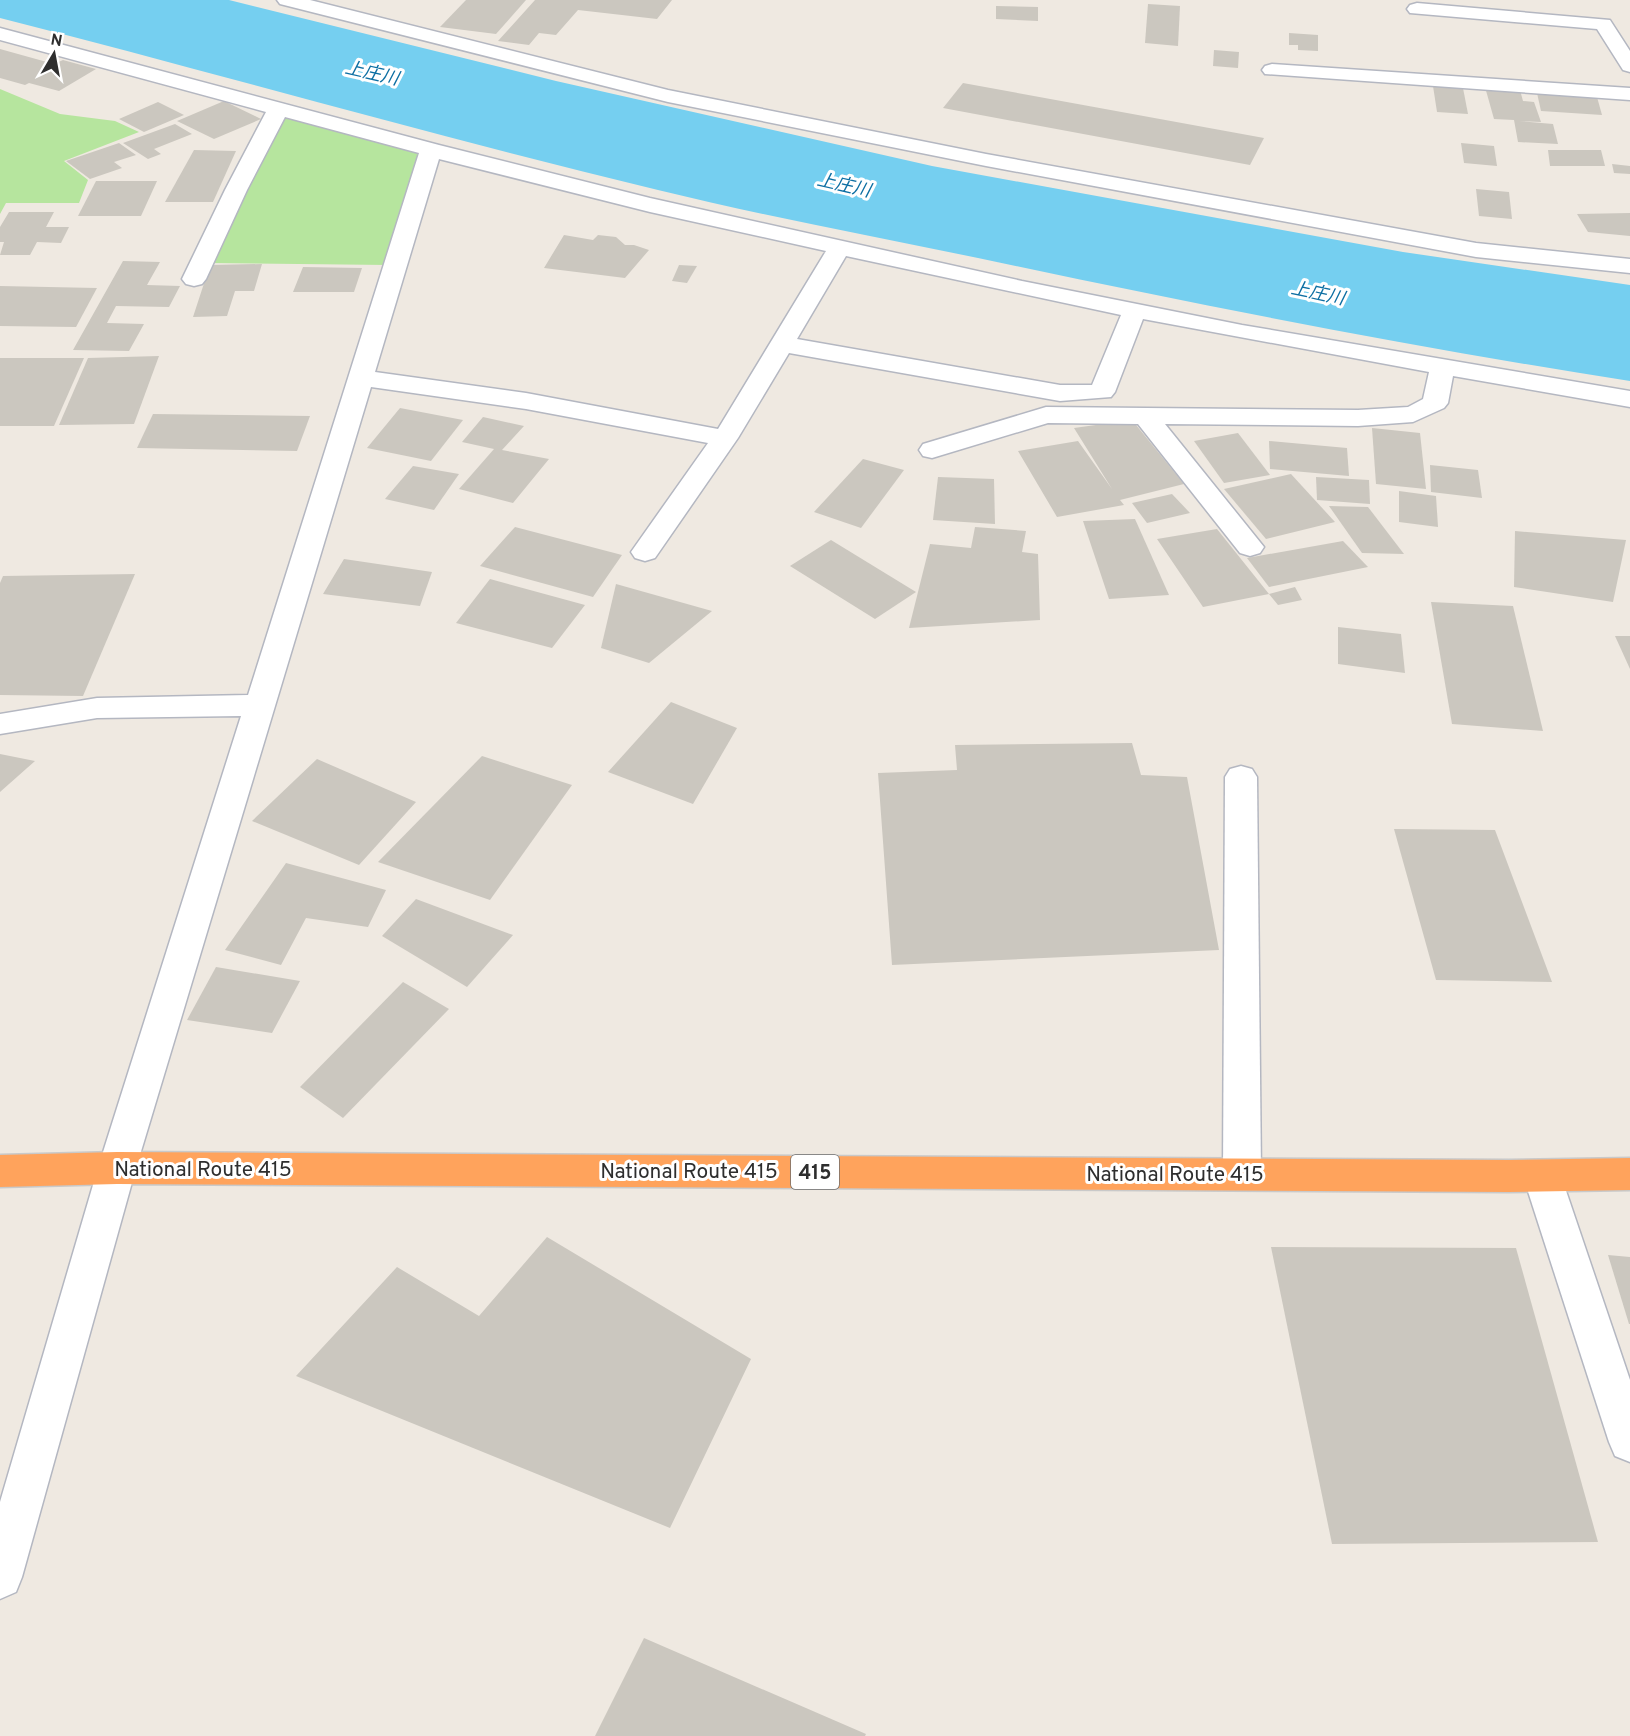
<svg xmlns="http://www.w3.org/2000/svg" width="1630" height="1736" viewBox="0 0 1630 1736" font-family="Overpass,'Noto Sans JP',sans-serif">
<style>
.green{fill:#b6e59e}
.water{fill:#75cff0}
.building{fill:#cbc7bf}
.lines{fill:none;stroke-linecap:round;stroke-linejoin:round}
.street-casing{stroke:#b4b7c1;stroke-width:3}
.highway-casing{stroke:#c9c9c9;stroke-width:3}
.street{fill:#fff;fill-rule:evenodd}
.highway{fill:#ffa35c;fill-rule:evenodd}
.labels{text-anchor:middle;stroke-width:6;stroke-linejoin:round;paint-order:stroke}
.far-water-label{font-size:18px;font-style:italic;fill:#0d6fa3;stroke:#fff}
.shield{fill:#fff;stroke:#6d6d6d;stroke-width:1.5}
.shield-label{font-size:20px;font-weight:bold;fill:#2e2e2e}
.street-label{font-size:21px;fill:#2e2e2e;stroke:#fff}
</style>
<rect width="100%" height="100%" fill="#efe9e1"/>
<g class="green">
<polygon points="0,89 60,114 115,121 139,132 64,161 88,180 79,203 6,203 0,214"/>
<polygon points="281,114 425,151 388,265 209,263"/>
</g>
<path class="water" d="M0 0H229L556 81 932 166 1403 252 1630 285V381C1411 347 1194 304 978 258 871 236 764 216 658 190 437 137 220 74 0 18Z"/>
<g class="building">
<polygon points="466,0 526,0 496,34 440,27"/>
<polygon points="535,0 672,0 657,19 578,10 556,35 539,33 529,45 498,41"/>
<polygon points="1148,4 1180,6 1178,46 1145,43"/>
<polygon points="996,6 1038,7 1038,21 996,19"/>
<polygon points="1289,33 1318,35 1318,51 1298,50 1298,45 1289,45"/>
<polygon points="0,49 54,64 63,60 96,69 59,91 29,83 25,85 0,78"/>
<polygon points="1214,50 1239,52 1238,68 1213,66"/>
<polygon points="963,83 1264,138 1250,165 943,108"/>
<polygon points="1433,86 1463,88 1468,114 1437,112"/>
<polygon points="1485,87 1520,90 1523,101 1534,102 1541,122 1519,121 1553,124 1558,144 1518,142 1514,120 1494,119"/>
<polygon points="1537,93 1597,97 1602,115 1541,111"/>
<polygon points="224,101 261,119 214,139 177,121"/>
<polygon points="158,102 184,115 144,132 119,119"/>
<polygon points="175,124 192,134 154,149 161,154 148,159 123,143"/>
<polygon points="119,143 136,155 114,162 122,168 90,179 66,161"/>
<polygon points="1461,143 1494,146 1497,166 1464,163"/>
<polygon points="194,150 236,151 213,202 165,202"/>
<polygon points="1548,150 1601,150 1605,166 1550,166"/>
<polygon points="1612,164 1630,166 1630,174 1614,173"/>
<polygon points="96,181 157,181 141,216 78,216"/>
<polygon points="1476,189 1509,192 1512,219 1479,216"/>
<polygon points="9,212 54,212 46,227 69,227 61,243 37,242 30,255 0,255 4,242 0,242 0,227"/>
<polygon points="1630,213 1630,236 1588,232 1577,214"/>
<polygon points="564,235 593,240 598,235 616,237 625,245 634,245 649,250 625,278 544,268"/>
<polygon points="123,261 160,262 147,285 180,286 169,307 116,306 107,323 144,324 129,351 73,350"/>
<polygon points="262,264 254,291 235,291 227,316 193,317 210,265"/>
<polygon points="679,265 697,266 687,283 672,281"/>
<polygon points="303,267 362,268 354,292 293,292"/>
<polygon points="0,286 97,288 76,327 0,326"/>
<polygon points="159,356 134,424 59,425 88,358"/>
<polygon points="0,358 84,358 54,426 0,426"/>
<polygon points="400,408 463,420 431,461 367,448"/>
<polygon points="153,414 310,416 297,451 137,448"/>
<polygon points="483,417 524,426 502,450 549,459 513,503 459,489 494,449 462,442"/>
<polygon points="1132,420 1184,484 1120,500 1124,505 1057,517 1018,451 1078,441 1112,489 1074,428"/>
<polygon points="1372,428 1420,433 1426,489 1376,484"/>
<polygon points="1238,433 1270,475 1224,483 1194,441"/>
<polygon points="1269,441 1347,448 1349,476 1270,469"/>
<polygon points="863,459 904,470 861,528 814,512"/>
<polygon points="1430,465 1478,470 1482,498 1431,492"/>
<polygon points="413,466 459,474 434,510 385,499"/>
<polygon points="1291,474 1335,522 1266,539 1224,489"/>
<polygon points="938,477 994,479 995,524 933,520"/>
<polygon points="1316,477 1369,480 1370,504 1317,500"/>
<polygon points="1399,491 1436,496 1438,527 1399,522"/>
<polygon points="1172,494 1190,513 1147,523 1132,503"/>
<polygon points="1329,506 1368,507 1404,554 1362,553"/>
<polygon points="1135,519 1169,595 1109,599 1083,521"/>
<polygon points="515,527 622,555 593,597 480,566"/>
<polygon points="975,527 1026,531 1022,552 1038,554 1040,620 909,628 930,544 971,548"/>
<polygon points="1217,529 1269,594 1295,587 1302,600 1278,605 1269,594 1203,607 1157,539"/>
<polygon points="1515,531 1626,540 1613,602 1514,587"/>
<polygon points="831,540 916,592 875,619 790,566"/>
<polygon points="1343,541 1368,567 1269,587 1247,558"/>
<polygon points="344,559 432,572 420,606 323,594"/>
<polygon points="135,574 83,696 0,695 0,583 3,576"/>
<polygon points="490,579 585,605 552,648 456,623"/>
<polygon points="616,584 712,611 649,663 601,648"/>
<polygon points="1431,602 1513,606 1543,731 1452,724"/>
<polygon points="1338,627 1401,634 1405,673 1338,664"/>
<polygon points="1615,636 1630,636 1630,669"/>
<polygon points="671,702 737,728 693,804 608,772"/>
<polygon points="1132,743 1141,775 1187,777 1219,950 892,965 878,773 957,770 955,745"/>
<polygon points="0,754 35,761 0,792"/>
<polygon points="482,756 572,785 490,900 378,862"/>
<polygon points="317,759 416,802 359,865 252,821"/>
<polygon points="1394,829 1495,830 1552,982 1436,980"/>
<polygon points="286,863 386,890 368,927 306,918 281,965 225,950"/>
<polygon points="416,899 513,935 467,987 382,936"/>
<polygon points="216,967 300,981 272,1033 187,1020"/>
<polygon points="403,982 449,1009 343,1118 300,1087"/>
<polygon points="547,1237 751,1359 670,1528 296,1376 397,1267 479,1316"/>
<polygon points="1271,1247 1516,1248 1598,1542 1332,1544"/>
<polygon points="1608,1255 1630,1257 1630,1324 1629,1324"/>
<polygon points="644,1638 866,1734 865,1736 595,1736"/>
</g>
<g class="lines">
<g class="street-casing">
<g id="street">
<polygon points="277,0 310,0 668,90 986,154 1476,243 1630,259 1630,273 1476,257 986,166 668,102 280,4"/>
<polygon points="1417,3 1610,20 1630,51 1630,72 1623,70 1597,29 1410,13 1407,9 1410,5"/>
<path d="M0 28 439 145 650 198 1022 281 1242 325 1630 391V407L1453 376 1448 403 1444 408 1413 422 1358 426 1165 424 1264 547 1260 553 1250 556 1240 553 1138 424 1048 423 932 458 923 456 919 450 923 444 1046 407 1358 410 1408 407 1423 399 1429 372 1143 319 1115 392 1111 397 1060 401 789 353 738 438 655 558 645 561 635 558 631 552 708 443 526 409 371 387 136 1168 22 1577 16 1592 0 1599V1502L98 1168 241 716 97 718 0 734V714L97 698 248 695 419 153 285 117 247 190 206 279 202 284 194 286 186 284 182 279 225 190 266 112 0 40ZM439 159 650 212 826 251 718 429 526 393 375 372ZM846 256 1121 315 1092 385H1060L797 339Z"/>
<polygon points="1272,64 1630,88 1630,100 1265,74 1262,70 1265,66"/>
<polygon points="1241,766 1252,769 1257,777 1261,1174 1255,1185 1242,1190 1229,1185 1223,1174 1225,777 1230,769"/>
<polygon points="1542,1160 1555,1165 1561,1176 1630,1380 1630,1462 1615,1456 1609,1442 1523,1176 1529,1165"/>
</g>
</g>
<g class="highway-casing">
<polygon id="highway" points="117,1152 1509,1160 1630,1158 1630,1190 1509,1192 117,1184 0,1187 0,1155"/>
</g>
<use href="#street" class="street"/>
<use href="#highway" class="highway"/>
</g>
<g class="labels">
<g class="far-water-label">
<text transform="translate(372 73) rotate(13)" y="6">上庄川</text>
<text transform="translate(844 185) rotate(13)" y="6">上庄川</text>
<text transform="translate(1318 293) rotate(12)" y="6">上庄川</text>
</g>
<rect class="shield" x="791" y="1155" width="48" height="34" rx="4.5"/>
<g class="shield-label">
<text x="815" y="1179">415</text>
</g>
<g class="street-label">
<text x="203" y="1176">National Route 415</text>
<text x="689" y="1178">National Route 415</text>
<text x="1175" y="1181">National Route 415</text>
</g>
</g>
<g transform="translate(54 54) rotate(10)" stroke="#ffffff" stroke-width="4.5" paint-order="stroke">
<path d="M0-4.5L10 22L0 15L-10 22Z" fill="#2e2e2e"/>
<text y="-9" font-size="16" font-weight="bold" text-anchor="middle" fill="#2e2e2e">N</text>
</g>
</svg>
